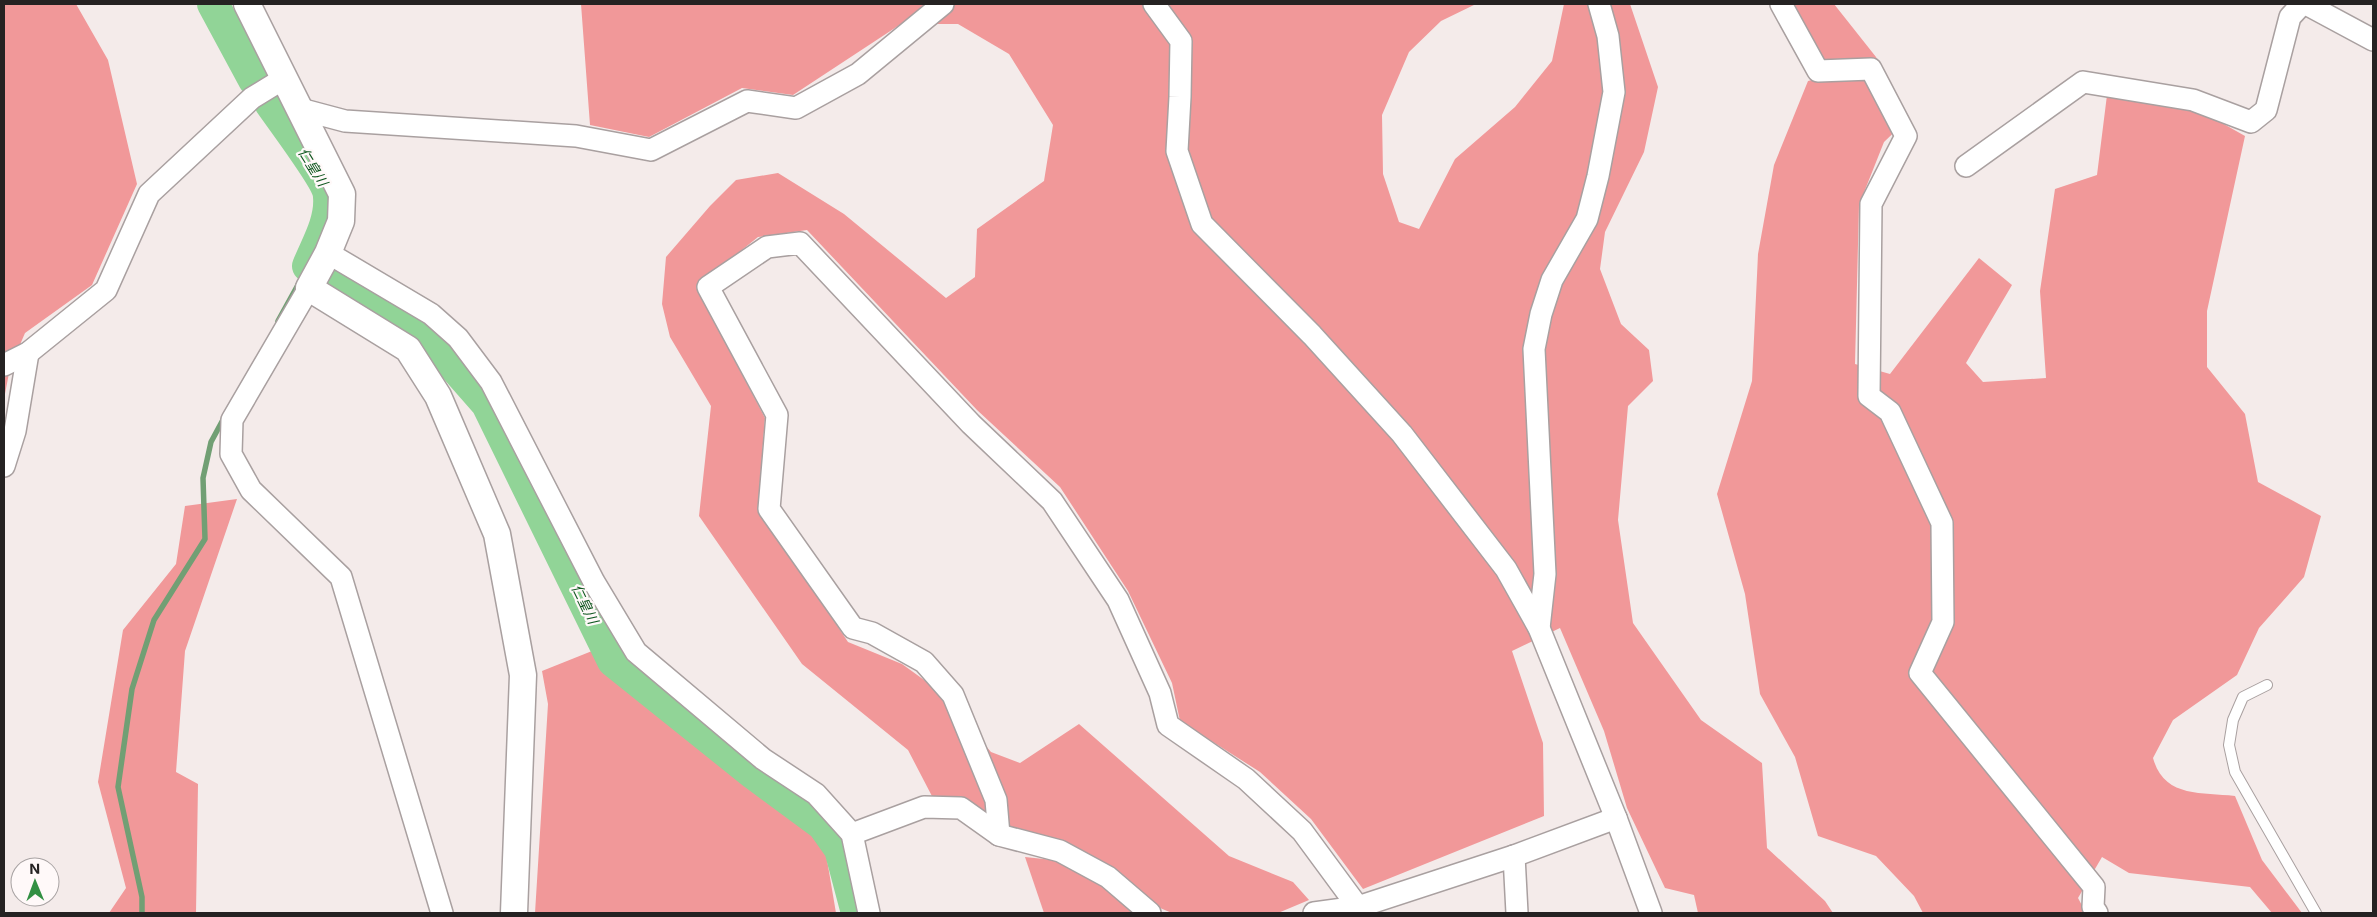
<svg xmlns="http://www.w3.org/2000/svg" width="2377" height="917" viewBox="0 0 2377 917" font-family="Inter,'Noto Sans JP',sans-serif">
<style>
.forest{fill:#f19899}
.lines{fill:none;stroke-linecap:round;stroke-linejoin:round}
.stream{stroke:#719f74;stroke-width:5.5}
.river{stroke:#91d497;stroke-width:32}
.service-casing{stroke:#a9a0a0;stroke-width:12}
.minor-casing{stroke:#a9a0a0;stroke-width:24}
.tertiary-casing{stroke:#a9a0a0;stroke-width:29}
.service{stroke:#fff;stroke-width:10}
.minor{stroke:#fff;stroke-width:21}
.tertiary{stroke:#fff;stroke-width:26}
.labels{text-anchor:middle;stroke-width:4.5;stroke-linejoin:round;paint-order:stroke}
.water-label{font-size:14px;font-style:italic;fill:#0f571f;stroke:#fff9f9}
</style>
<rect width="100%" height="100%" fill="#f4ebea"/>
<g class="forest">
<polygon points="4,4 76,4 108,60 137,184 92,285 25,333 10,368 4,399"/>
<polygon points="581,4 1476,4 1441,21 1409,52 1382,115 1383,174 1399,222 1419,229 1455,159 1515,107 1552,61 1564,4 1630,4 1658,87 1644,152 1605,232 1600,269 1621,324 1649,350 1653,381 1628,406 1618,520 1633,623 1701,720 1762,763 1767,848 1825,901 1833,913 1698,913 1694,895 1665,888 1627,808 1604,731 1560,628 1512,651 1543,743 1544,816 1363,889 1311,819 1260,772 1180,721 1172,683 1128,591 1060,487 977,410 807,230 758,237 696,287 765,418 758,507 848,642 902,664 938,690 991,752 1020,763 1079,724 1229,856 1293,882 1309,900 1278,913 1172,913 1160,908 1113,868 1009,828 964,798 934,800 908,750 802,664 699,516 711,406 670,337 662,304 666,257 710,206 736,180 778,173 844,214 946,298 975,277 977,229 1044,181 1053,125 1009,54 958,24 901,24 793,95 742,88 649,137 590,125"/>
<path d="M1791 4H1834L1876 57 1909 118 1884 142 1859 205 1855 364 1890 374 1979 258 2012 285 1966 363 1983 382 2046 378 2040 291 2055 189 2097 175 2107 95 2190 105 2245 136 2207 311V367L2245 414 2258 482 2321 516 2304 577 2259 628 2237 675 2173 720 2153 758C2164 798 2201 792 2235 796L2262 860 2302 913H2272L2250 887 2129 873 2102 857 2078 898 2086 913H1923L1914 896 1876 856 1818 836 1795 757 1760 694 1745 594 1717 494 1752 381 1758 254 1774 165 1808 81 1827 76Z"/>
<polygon points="237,499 185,651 176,772 198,784 196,913 109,913 126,888 98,782 123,630 176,564 185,506"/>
<polygon points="592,651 824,842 836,913 535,913 548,704 542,671"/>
<polygon points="1025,857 1053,860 1104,884 1133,913 1044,913"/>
</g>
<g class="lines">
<g class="stream">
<polyline points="278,321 299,283"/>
<polyline points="142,913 142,897 118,787 132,689 154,620 205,539 203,478 211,442 225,416"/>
</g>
<g class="river">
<polyline points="213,4 254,80"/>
<path d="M270 103C281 119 329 182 329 197 331 221 317 244 308 266"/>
<polyline points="332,278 430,339 487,404 613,661 754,774 823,825 840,849 857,913"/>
</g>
<g class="service-casing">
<polyline id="service" points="2267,685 2243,697 2233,720 2229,745 2235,772 2316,913"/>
</g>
<g class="minor-casing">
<g id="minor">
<polyline points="1154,4 1181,41 1180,97 1177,151 1202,224 1312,335 1402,434 1506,569 1539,628 1616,818 1651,913"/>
<polyline points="1781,4 1818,71 1871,69 1906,136 1871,204 1869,396 1890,412 1942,523 1943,622 1920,673 2094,887 2093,907 2097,913"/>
<polyline points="2306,4 2373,40"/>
<polyline points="300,109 345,121 576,136 651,150 747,101 796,108 858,74 943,4"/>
<polyline points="1966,166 2083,82 2193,100 2251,122 2266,110 2290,17 2302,4"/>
<polyline points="328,253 431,314 458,338 491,382 594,582 636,652 763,759 816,794 852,834 869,913"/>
<polyline points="309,288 232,420 231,454 251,490 341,577 442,913"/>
<polyline points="4,365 28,353 106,290 149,194 252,98 283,79"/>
<polyline points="4,466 15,431 28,353"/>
<polyline points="1539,628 1545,574 1534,349 1541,314 1552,280 1587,219 1598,176 1614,92 1608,36 1599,4"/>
<polyline points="852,834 924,807 961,808 999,835 1060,851 1108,877 1150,913"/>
<polyline points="999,835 996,800 953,695 924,662 872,633 853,628 769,509 777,415 708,287 767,247 800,243 971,424 1052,501 1118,600 1160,693 1168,725 1246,779 1302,831 1358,907"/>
<polyline points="1514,856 1517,913"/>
<polyline points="1314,913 1358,907 1514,856 1616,818"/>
</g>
</g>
<g class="tertiary-casing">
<polyline id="tertiary" points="247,4 342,194 341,221 328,253 309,288 408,349 438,396 497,534 523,675 514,913"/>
</g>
<use href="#service" class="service"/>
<use href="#minor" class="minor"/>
<use href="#tertiary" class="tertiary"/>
</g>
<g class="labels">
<g class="water-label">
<text transform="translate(313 167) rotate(58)" y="5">仁皇川</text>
<text transform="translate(585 604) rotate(64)" y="5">仁皇川</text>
</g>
</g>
<rect width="2377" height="917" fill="none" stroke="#252222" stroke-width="10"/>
<g transform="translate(35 882) rotate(359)"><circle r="24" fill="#fff9f9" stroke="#a8a3a3"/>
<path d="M0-4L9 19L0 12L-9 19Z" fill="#329043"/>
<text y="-8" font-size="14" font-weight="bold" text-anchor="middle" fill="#252222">N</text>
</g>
</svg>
